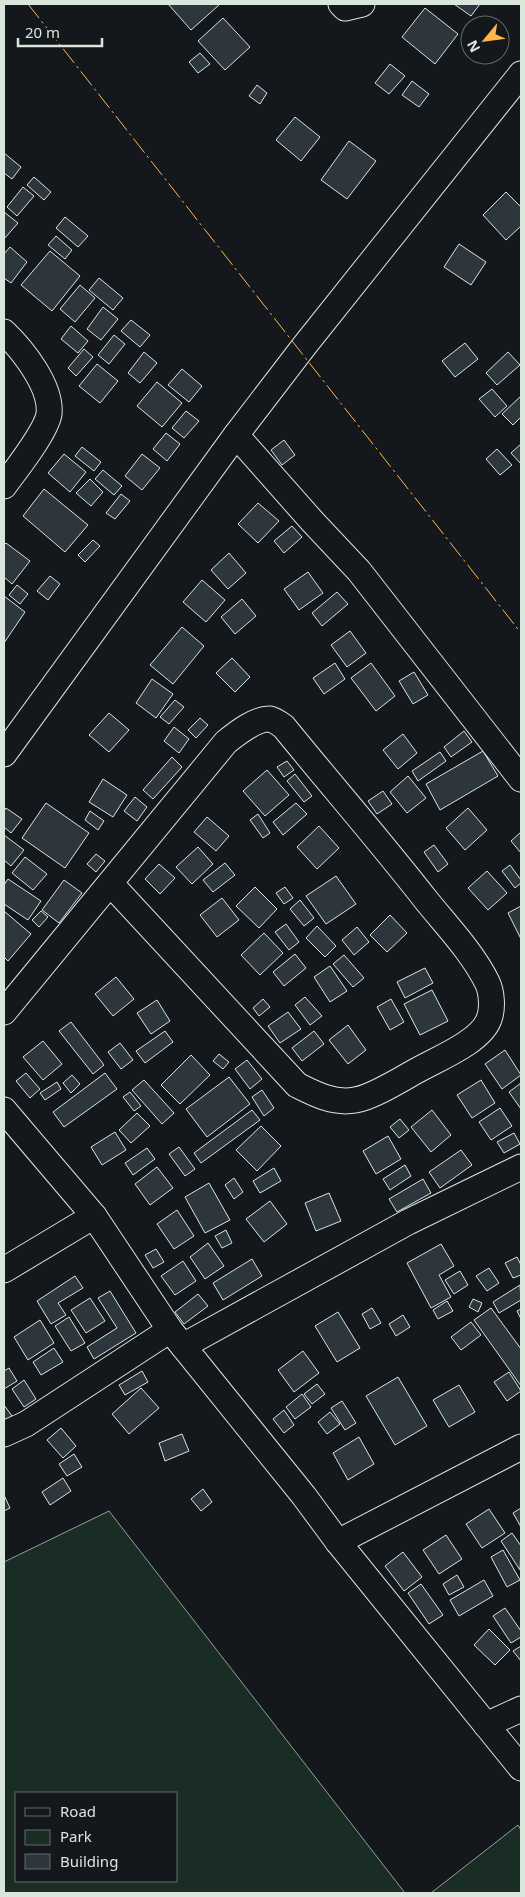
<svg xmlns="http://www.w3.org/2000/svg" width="525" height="1897" viewBox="0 0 525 1897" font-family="'Noto Sans',sans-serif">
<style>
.green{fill:#1a2d24;stroke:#939e99;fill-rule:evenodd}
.building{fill:#2c363c;stroke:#d8e6dc}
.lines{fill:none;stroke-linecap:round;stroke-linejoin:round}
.street-casing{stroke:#d8e6dc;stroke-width:27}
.street{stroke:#14181c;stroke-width:25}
.power{stroke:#ffb74d;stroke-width:1;stroke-dasharray:18 4 2.5 4;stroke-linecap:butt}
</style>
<rect width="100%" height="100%" fill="#14181c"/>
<g class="green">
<path d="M109 1511 405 1893H4V1562ZM16 1793H176V1881H16Z"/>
<polygon points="518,1825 521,1830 521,1893 431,1893"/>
</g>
<g class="building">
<polygon points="168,4 218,4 219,5 191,30"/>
<polygon points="454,4 480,4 471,16"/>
<polygon points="425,8 458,34 435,64 402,37"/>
<polygon points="223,18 250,47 225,70 198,41"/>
<polygon points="200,53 210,64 198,73 189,62"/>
<polygon points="390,64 405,76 389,94 375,83"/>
<polygon points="412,81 429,94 419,107 402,95"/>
<polygon points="257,85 267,93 260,104 249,96"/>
<polygon points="295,117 320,137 301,161 276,140"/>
<polygon points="349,141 376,161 347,199 321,180"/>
<polygon points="4,153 21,167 12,179 4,173"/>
<polygon points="34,177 51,192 44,200 27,185"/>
<polygon points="23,187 34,196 17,216 7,207"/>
<polygon points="506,192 521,207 521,226 506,240 483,215"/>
<polygon points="4,212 18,223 4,239"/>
<polygon points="65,217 88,236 78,247 56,228"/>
<polygon points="56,236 72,250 65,259 48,245"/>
<polygon points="459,244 486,262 471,285 444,267"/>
<polygon points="10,247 27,262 11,283 4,278 4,254"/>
<polygon points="50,251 80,276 52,311 21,285"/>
<polygon points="99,278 123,298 113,310 89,290"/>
<polygon points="80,285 95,298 75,322 60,309"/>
<polygon points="103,307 118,319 101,340 87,329"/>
<polygon points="131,320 150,335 140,347 121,331"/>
<polygon points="71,326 88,341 78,353 61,339"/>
<polygon points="114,335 125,344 109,364 98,355"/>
<polygon points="465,343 478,359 455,377 442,361"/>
<polygon points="84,349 93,357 76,376 68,368"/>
<polygon points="144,352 157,363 140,383 128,373"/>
<polygon points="508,352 520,365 497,385 486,373"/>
<polygon points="97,364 118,381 100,403 79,386"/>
<polygon points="182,369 202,386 189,402 168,385"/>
<polygon points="157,382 182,403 162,427 137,406"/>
<polygon points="492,389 507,406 495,417 479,399"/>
<polygon points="521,396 521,417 513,425 502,414"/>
<polygon points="186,411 199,421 184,438 172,428"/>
<polygon points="166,433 180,444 167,461 153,449"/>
<polygon points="284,440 295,455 282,465 271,450"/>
<polygon points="521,444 521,464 511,453"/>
<polygon points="82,447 101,462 94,471 75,456"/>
<polygon points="497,449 512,465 500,475 486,459"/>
<polygon points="64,454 86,472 70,492 48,473"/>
<polygon points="142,454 160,468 142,490 125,476"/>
<polygon points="103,470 122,486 114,495 95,479"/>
<polygon points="90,479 103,492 91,506 76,493"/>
<polygon points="44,489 88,525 65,552 23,516"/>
<polygon points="121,494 130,501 115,519 106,513"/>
<polygon points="258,503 279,521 258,543 238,524"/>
<polygon points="292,526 302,537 284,553 274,541"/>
<polygon points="93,540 100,546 85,562 78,555"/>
<polygon points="6,543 30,561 12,584 4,577 4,545"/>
<polygon points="229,553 246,573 228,589 211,570"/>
<polygon points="308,572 323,593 299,610 284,589"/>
<polygon points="50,576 60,584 48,600 37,591"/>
<polygon points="202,580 225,600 206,622 183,602"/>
<polygon points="17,585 28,594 20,604 9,595"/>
<polygon points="337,592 348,604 322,626 312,613"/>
<polygon points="4,596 25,612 4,643"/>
<polygon points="242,599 256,616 235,634 221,617"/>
<polygon points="182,627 204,646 173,684 150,665"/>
<polygon points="350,631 366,653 347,667 331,645"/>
<polygon points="232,658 250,677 235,692 216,673"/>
<polygon points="335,663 345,679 324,694 313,678"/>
<polygon points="371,663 395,696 376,711 351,678"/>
<polygon points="414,672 428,695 413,704 399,681"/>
<polygon points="152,679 173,694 156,718 136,703"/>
<polygon points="175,700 184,707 169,724 160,717"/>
<polygon points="109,713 129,730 109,752 89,735"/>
<polygon points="200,718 208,725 196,738 188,730"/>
<polygon points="174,727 189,739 179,753 164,741"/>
<polygon points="464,731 472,742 451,757 444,747"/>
<polygon points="403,734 417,753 398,769 383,750"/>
<polygon points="483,751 498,776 440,810 426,784"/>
<polygon points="440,752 446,761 418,781 412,771"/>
<polygon points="172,757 182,767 153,799 143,790"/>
<polygon points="287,761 294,770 284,777 277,767"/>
<polygon points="267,770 289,795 265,816 243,791"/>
<polygon points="295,774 312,796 304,802 287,781"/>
<polygon points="408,776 426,798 407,813 390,792"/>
<polygon points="103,779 127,795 113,817 89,802"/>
<polygon points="383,791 392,804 377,814 368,801"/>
<polygon points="135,797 147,807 137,821 124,811"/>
<polygon points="46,803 89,833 65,868 22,838"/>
<polygon points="296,803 307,814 283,835 273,822"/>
<polygon points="6,808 22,819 11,833 4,827 4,811"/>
<polygon points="468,808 487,830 465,850 446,828"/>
<polygon points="90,811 104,821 98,830 85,820"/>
<polygon points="258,814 270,833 263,838 250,820"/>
<polygon points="207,817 229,836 216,851 194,832"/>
<polygon points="319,826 339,848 317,869 297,847"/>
<polygon points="521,832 521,853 511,841"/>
<polygon points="4,835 24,850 11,866 4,860"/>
<polygon points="434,845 448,864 438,872 424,852"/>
<polygon points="198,847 213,864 192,884 176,867"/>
<polygon points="96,854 105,861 96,872 87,864"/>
<polygon points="25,857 47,874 33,890 12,873"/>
<polygon points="225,863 235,875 213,892 203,880"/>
<polygon points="159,864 175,878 160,894 145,879"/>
<polygon points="510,865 521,880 521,883 515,888 502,871"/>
<polygon points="487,871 507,893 488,910 468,888"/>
<polygon points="336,876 356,904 326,924 306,896"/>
<polygon points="8,879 41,901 28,920 4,904 4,885"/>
<polygon points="64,880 82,893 59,923 42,910"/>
<polygon points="255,887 277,909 259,928 236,906"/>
<polygon points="285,887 293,898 284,904 276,893"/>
<polygon points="222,898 239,920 217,937 200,915"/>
<polygon points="300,900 314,918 304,926 290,909"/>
<polygon points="521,906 521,939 508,913"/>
<polygon points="4,911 31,934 8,961 4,957"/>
<polygon points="41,911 48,917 39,927 32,920"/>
<polygon points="390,915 407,933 387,952 370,935"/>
<polygon points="286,924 299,942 289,950 275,932"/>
<polygon points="317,926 336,946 325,957 306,938"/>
<polygon points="357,927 369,942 354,955 342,940"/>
<polygon points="264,933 283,953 260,975 241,955"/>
<polygon points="295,954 306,968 284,986 273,972"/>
<polygon points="344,955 364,978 353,987 333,964"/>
<polygon points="330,966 347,991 330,1002 314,977"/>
<polygon points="425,968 433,983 405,998 397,982"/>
<polygon points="116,977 134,999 113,1016 95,994"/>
<polygon points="432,990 448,1021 420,1035 404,1004"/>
<polygon points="305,997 322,1016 310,1025 295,1005"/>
<polygon points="263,999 270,1007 259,1016 253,1008"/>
<polygon points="391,999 404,1022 390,1030 377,1007"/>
<polygon points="157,1000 170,1021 151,1034 137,1013"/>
<polygon points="288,1012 301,1029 280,1043 268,1026"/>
<polygon points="71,1022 104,1065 93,1074 59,1031"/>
<polygon points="348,1025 366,1050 348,1064 329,1040"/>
<polygon points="165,1031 173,1042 145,1063 136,1051"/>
<polygon points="314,1031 324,1044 302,1061 292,1048"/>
<polygon points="43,1041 62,1064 43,1080 23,1057"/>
<polygon points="120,1043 133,1060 121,1069 108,1052"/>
<polygon points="505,1050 521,1075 502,1089 485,1064"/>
<polygon points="219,1054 229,1062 223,1069 213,1061"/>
<polygon points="191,1055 210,1075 180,1104 161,1085"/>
<polygon points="247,1060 262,1079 250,1089 235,1069"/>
<polygon points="26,1073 40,1089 30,1098 16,1081"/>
<polygon points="105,1073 117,1089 64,1127 53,1112"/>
<polygon points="72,1075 80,1084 71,1093 63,1083"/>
<polygon points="229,1077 250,1104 207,1137 186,1109"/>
<polygon points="144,1080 174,1113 162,1124 132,1090"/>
<polygon points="481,1080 495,1103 472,1118 457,1095"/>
<polygon points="57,1082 61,1089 45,1100 40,1093"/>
<polygon points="521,1083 521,1109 509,1092"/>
<polygon points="262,1090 274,1108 264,1116 252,1097"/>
<polygon points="130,1092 141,1106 134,1111 123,1097"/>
<polygon points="500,1108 512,1126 491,1140 479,1122"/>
<polygon points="252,1110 260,1120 201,1163 194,1153"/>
<polygon points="432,1110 451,1135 431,1152 411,1127"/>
<polygon points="137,1113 150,1126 131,1143 119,1130"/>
<polygon points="400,1119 409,1130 399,1138 390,1127"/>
<polygon points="261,1126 281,1146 257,1171 236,1150"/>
<polygon points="115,1132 126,1150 102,1165 91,1147"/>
<polygon points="514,1133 520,1144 504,1153 497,1142"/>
<polygon points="388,1136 401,1159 376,1174 363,1151"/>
<polygon points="179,1147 195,1169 185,1176 169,1154"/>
<polygon points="147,1148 155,1159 133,1175 125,1163"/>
<polygon points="461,1150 472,1165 440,1188 429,1172"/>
<polygon points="405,1165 411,1176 390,1190 383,1179"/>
<polygon points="157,1167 173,1188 150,1205 135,1184"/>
<polygon points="274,1168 281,1181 260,1193 253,1181"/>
<polygon points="234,1178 243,1192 234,1199 225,1185"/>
<polygon points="423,1179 431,1193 397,1212 389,1199"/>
<polygon points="209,1183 230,1220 205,1233 185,1197"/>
<polygon points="329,1193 341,1221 316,1231 305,1203"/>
<polygon points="270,1201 287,1224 264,1242 246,1219"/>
<polygon points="177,1210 194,1236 174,1249 157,1224"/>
<polygon points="226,1230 232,1243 222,1248 215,1236"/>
<polygon points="208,1243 224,1266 205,1279 190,1257"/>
<polygon points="441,1244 454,1266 439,1275 451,1297 431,1308 407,1263"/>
<polygon points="156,1249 164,1262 153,1268 145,1255"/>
<polygon points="517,1257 521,1265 521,1275 513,1278 505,1263"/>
<polygon points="252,1259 262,1276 223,1300 213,1283"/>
<polygon points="183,1261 196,1281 175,1295 161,1276"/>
<polygon points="489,1268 499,1283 487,1291 476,1276"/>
<polygon points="460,1271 468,1285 454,1294 445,1280"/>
<polygon points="75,1276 83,1288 58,1303 66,1315 51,1324 37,1301"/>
<polygon points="520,1285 521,1300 499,1313 493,1302"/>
<polygon points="110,1291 136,1333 94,1359 87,1347 117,1328 98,1298"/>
<polygon points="198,1294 208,1306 184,1324 175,1312"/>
<polygon points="90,1298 105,1321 86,1333 71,1310"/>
<polygon points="473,1299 482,1303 478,1312 469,1307"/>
<polygon points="447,1301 453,1311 438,1319 433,1310"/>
<polygon points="372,1308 381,1323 370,1329 362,1314"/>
<polygon points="491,1308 521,1349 521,1386 474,1320"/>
<polygon points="521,1309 521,1319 517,1311"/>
<polygon points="338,1312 360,1348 337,1362 315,1326"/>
<polygon points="403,1315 410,1327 396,1336 389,1324"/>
<polygon points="69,1317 85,1343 71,1351 55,1326"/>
<polygon points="40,1320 54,1343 28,1360 14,1337"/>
<polygon points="471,1322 481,1335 461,1350 451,1337"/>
<polygon points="54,1348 63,1362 41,1375 33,1362"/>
<polygon points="303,1351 319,1373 294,1392 278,1370"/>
<polygon points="9,1368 17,1381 4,1389 4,1371"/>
<polygon points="142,1371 148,1382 125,1395 119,1385"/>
<polygon points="509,1372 521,1391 507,1401 494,1382"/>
<polygon points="398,1377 427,1426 395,1445 366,1396"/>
<polygon points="24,1380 36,1399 24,1407 12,1389"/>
<polygon points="317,1384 325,1394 312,1404 304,1394"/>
<polygon points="459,1385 475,1412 449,1427 433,1400"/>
<polygon points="141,1388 159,1408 129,1434 112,1414"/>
<polygon points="302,1394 311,1407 295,1419 286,1407"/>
<polygon points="342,1401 356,1423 345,1430 331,1408"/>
<polygon points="4,1405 12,1416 4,1422"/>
<polygon points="284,1410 294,1425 284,1433 273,1419"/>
<polygon points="330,1412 340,1424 327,1434 318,1422"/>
<polygon points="61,1428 76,1446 63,1458 47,1440"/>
<polygon points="182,1434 189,1451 165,1461 159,1443"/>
<polygon points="359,1437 374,1464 348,1480 333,1453"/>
<polygon points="74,1454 82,1467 67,1476 59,1464"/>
<polygon points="63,1478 71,1491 50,1505 42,1492"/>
<polygon points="203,1489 212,1502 201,1511 191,1499"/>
<polygon points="4,1495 10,1508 4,1511"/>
<polygon points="521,1508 521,1527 513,1513"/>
<polygon points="489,1509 505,1533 482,1548 466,1524"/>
<polygon points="512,1533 521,1546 520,1570 501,1541"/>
<polygon points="446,1535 462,1559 439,1574 423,1550"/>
<polygon points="503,1550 520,1580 507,1587 491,1557"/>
<polygon points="403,1552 422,1577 404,1591 385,1566"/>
<polygon points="457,1575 464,1587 449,1595 443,1584"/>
<polygon points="484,1580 493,1596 459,1616 450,1600"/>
<polygon points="421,1584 443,1615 429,1624 408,1593"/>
<polygon points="505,1608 521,1631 521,1637 511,1643 493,1616"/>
<polygon points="489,1629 510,1650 495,1665 474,1645"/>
<polygon points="521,1646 521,1661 513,1651"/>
</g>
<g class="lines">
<g class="street-casing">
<g id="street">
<polyline points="341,4 345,8 362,4"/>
<path d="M4 332C23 350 52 387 49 414 46 432 15 471 4 486"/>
<polyline points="236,435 312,521 359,571 521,779"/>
<polyline points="4,754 236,435 305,345 521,74"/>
<path d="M4 1012 226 742C236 734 256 718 270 719 275 720 280 724 284 727 331 785 380 841 426 900 447 926 472 952 487 982 492 992 493 1009 489 1019 481 1042 437 1059 416 1071 402 1079 371 1098 355 1100 334 1104 315 1094 297 1085L110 883"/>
<polyline points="4,1110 94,1216 170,1330 304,1496 338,1542 521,1768"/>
<polyline points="4,1270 94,1216"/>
<polyline points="183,1346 408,1222 521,1167"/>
<polyline points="4,1434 26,1424 170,1330"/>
<polyline points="338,1542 521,1447"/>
<polyline points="486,1725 521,1709"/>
</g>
</g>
<use href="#street" class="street"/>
<polyline class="power" points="28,4 521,633"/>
</g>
<rect width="525" height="1897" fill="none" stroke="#d8e6dc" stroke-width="10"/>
<rect x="15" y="1792" width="162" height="90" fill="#14181c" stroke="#626a69"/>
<rect x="25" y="1808" width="25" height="8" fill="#14181c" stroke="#626a69"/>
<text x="60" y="1817" font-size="15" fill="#d8e6dc">Road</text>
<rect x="25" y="1830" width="25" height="15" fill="#1a2d24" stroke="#626a69"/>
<text x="60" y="1842" font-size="15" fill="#d8e6dc">Park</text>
<rect x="25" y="1854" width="25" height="15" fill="#2c363c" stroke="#626a69"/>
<text x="60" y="1867" font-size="15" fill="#d8e6dc">Building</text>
<g transform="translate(485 40) rotate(241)"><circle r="24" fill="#14181c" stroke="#626a69"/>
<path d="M0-4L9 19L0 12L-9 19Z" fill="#ffb74d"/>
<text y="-8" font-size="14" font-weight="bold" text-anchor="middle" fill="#d8e6dc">N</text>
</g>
<path d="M18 38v8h84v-8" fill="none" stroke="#d8e6dc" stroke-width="2.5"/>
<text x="25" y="38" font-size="15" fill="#d8e6dc" stroke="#14181c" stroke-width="4" paint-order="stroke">20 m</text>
</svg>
